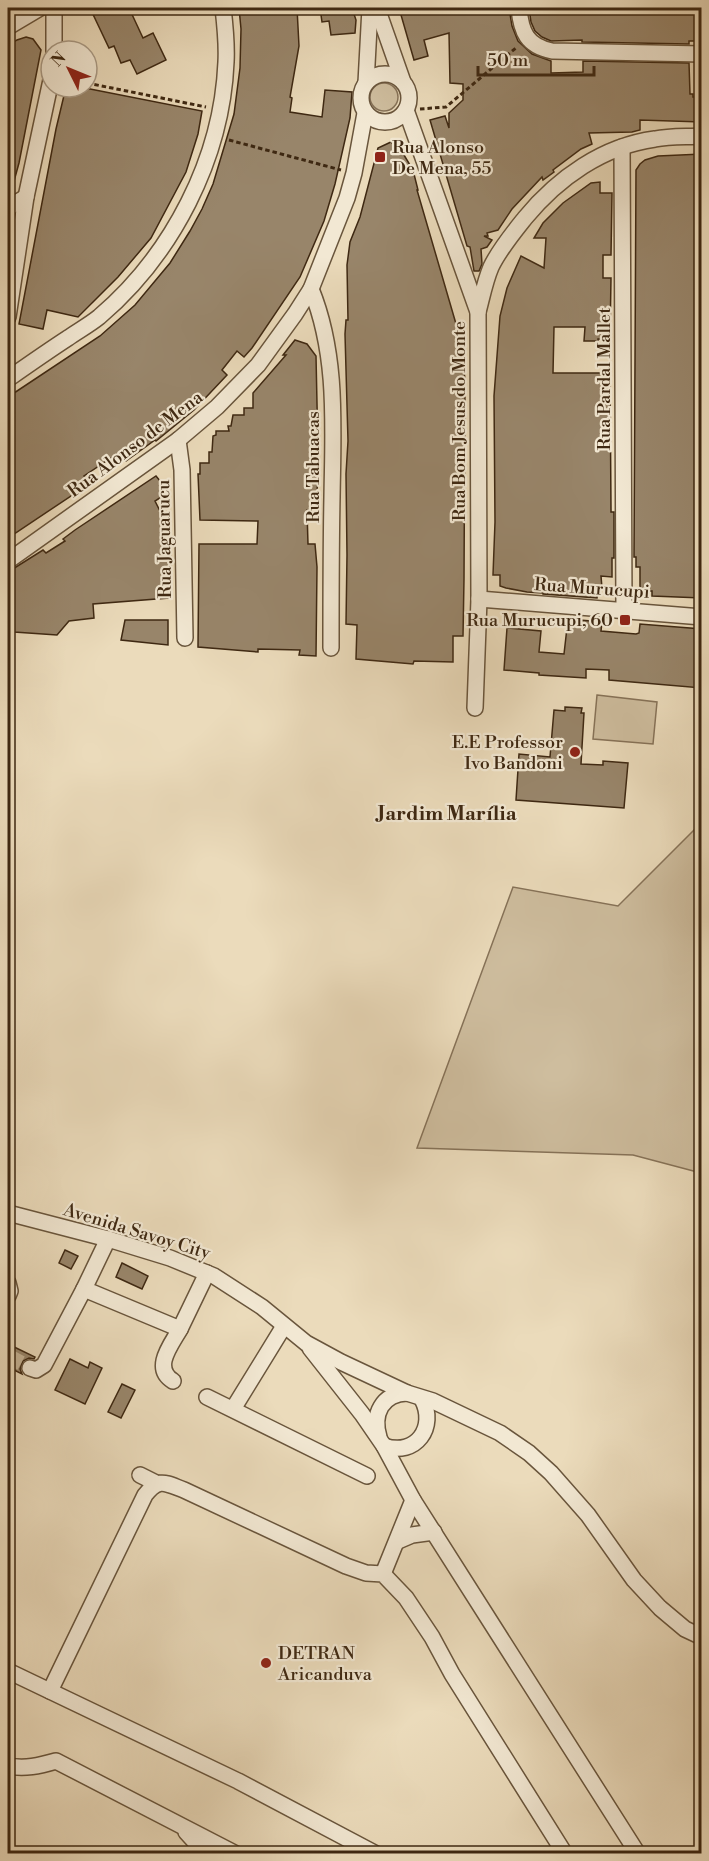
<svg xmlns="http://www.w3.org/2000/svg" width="709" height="1861" viewBox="0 0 709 1861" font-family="'Libre Bodoni',serif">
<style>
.green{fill:#cebd9e;stroke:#867258;stroke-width:1.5}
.building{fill:#98856a;stroke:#3e2812;stroke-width:1.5}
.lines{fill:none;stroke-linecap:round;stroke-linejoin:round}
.minor-tunnel{stroke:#c8b799;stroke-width:15;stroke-dasharray:15 8;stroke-linecap:butt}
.minor-casing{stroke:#69553c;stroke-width:18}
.path{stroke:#3e2812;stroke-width:3;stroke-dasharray:4.5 3;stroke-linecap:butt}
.minor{stroke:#f2e8d3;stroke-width:15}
.poi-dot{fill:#8f2418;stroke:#f2e8d3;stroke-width:2}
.labels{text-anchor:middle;stroke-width:4.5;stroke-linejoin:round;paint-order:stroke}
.poi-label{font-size:18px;fill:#3e2812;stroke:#f2e8d3;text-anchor:start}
.street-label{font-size:18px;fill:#3e2812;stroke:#f2e8d3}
.neighbourhood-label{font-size:20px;font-weight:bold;fill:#3e2812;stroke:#f2e8d3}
</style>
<rect width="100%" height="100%" fill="#ebdbbb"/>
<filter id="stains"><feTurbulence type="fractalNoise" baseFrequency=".00333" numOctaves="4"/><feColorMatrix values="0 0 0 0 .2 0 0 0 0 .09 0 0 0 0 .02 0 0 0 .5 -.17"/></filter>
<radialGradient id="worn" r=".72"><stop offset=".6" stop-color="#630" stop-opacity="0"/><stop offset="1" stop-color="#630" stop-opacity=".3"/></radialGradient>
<g class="green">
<circle cx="384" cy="97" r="14"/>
<polygon points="597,695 657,702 653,744 593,739"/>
<polygon points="701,823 701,1173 633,1155 417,1148 513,887 618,906"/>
</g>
<g class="building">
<polygon points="90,8 129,8 143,38 153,33 166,60 137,74 130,60 121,63 114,46 109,48"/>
<polygon points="239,8 297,8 299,46 290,97 292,98 290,112 322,117 325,90 352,92 350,118 335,184 324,221 300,277 252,348 244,357 237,351 222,370 227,375 194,410 156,441 155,440 126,461 120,452 84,476 89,484 8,538 8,397 100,336 135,305 170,263 190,231 202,209 213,184 234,114 240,68 241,29"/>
<polygon points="320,8 352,8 356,20 355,33 331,35 329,21 322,22"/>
<polygon points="399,8 509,8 512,26 518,41 532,54 551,61 551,73 583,72 583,61 689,63 690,94 693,94 693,97 702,97 702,122 640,120 640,130 632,132 589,133 592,144 581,149 553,170 554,172 543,180 542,177 512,209 498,230 487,233 488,236 484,236 492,240 487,247 481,249 482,264 479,271 474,271 470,247 467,246 430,120 445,116 449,128 449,113 463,100 463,84 450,83 449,33 424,40 428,56 414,60"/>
<polygon points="529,8 702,8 702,41 689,41 689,44 582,42 582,40 551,41 542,37 535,31 531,22"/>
<polygon points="26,37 33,39 41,50 19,163 11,192 8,192 8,46 17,40"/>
<polygon points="66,87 80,87 202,111 198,134 186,172 151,238 118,277 78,317 47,310 43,329 19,324 56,129"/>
<polygon points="391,142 404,155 413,170 418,190 417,190 461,341 465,380 464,579 463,636 453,636 453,662 414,661 413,664 356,659 357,625 346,624 347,555 346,474 348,441 345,334 346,320 348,320 347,265 350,242 360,217 378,148"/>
<polygon points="702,154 702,598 652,596 652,591 640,591 640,567 636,567 636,557 634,557 636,170 640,164 645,160 658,156"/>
<polygon points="600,182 600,193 612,193 611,255 603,255 603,278 611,278 610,337 606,337 606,339 598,339 598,341 584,341 585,327 554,327 553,373 610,373 611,509 611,512 614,512 614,558 612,558 612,577 601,576 602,588 598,588 597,598 543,594 543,593 527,592 506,588 500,586 500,575 493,575 495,522 494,396 500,316 507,288 521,256 544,268 546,238 534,238 543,223 563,203 591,183"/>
<polygon points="295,340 307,344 316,356 318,451 317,498 316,510 307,510 308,544 315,544 317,567 316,656 299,655 300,650 258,649 258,652 198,647 199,544 257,544 258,521 200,520 198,474 200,474 200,463 209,463 209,452 212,452 213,436 216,435 216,431 229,431 228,426 231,426 233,415 244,415 244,408 253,408 253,393 286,355 283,355"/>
<polygon points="156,476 169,492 155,501 168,527 163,544 170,539 171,575 169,576 169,598 93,604 94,618 69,621 57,635 14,632 8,622 8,572 43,550 46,553 65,541 63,539 75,530"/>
<polygon points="568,619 602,622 601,631 636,634 639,633 640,624 702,629 702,688 609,680 609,670 586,669 586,678 539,675 539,673 504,670 507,628 541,631 539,652 564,654"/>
<polygon points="125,620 168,620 168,645 121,640"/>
<polygon points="565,707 582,708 581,713 584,713 581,764 603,765 603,761 628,763 624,808 516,800 519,754 550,757 554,710 565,711"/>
<polygon points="65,1250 78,1256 71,1269 59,1263"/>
<polygon points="122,1263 148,1276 142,1289 116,1277"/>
<polygon points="8,1344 35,1357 34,1359 29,1358 23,1361 20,1369 22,1374 8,1367"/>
<polygon points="70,1359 88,1368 90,1362 102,1368 85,1404 55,1390"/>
<polygon points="122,1384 135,1390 121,1418 108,1412"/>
</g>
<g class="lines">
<polyline class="minor-tunnel" points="8,1356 30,1368"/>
<g class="minor-casing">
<g id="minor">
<polyline points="54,8 54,51"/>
<polyline points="377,8 403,82"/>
<path d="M519 8C521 32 527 46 552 51L702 54"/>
<polyline points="8,27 40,8"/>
<circle cx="385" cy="98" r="24"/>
<polyline points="366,83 370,8"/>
<polyline points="406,110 478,312 479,599 475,708"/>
<polyline points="622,147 624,610"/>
<polyline points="8,208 26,197"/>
<path d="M311 289C338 355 333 427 332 497 331 548 331 598 331 648"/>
<path d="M478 312C482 297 485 281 491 267 499 250 513 233 525 218 558 178 603 146 655 139 670 136 686 137 702 136"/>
<polyline points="8,317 26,197 51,80"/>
<path d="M8 379C28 365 48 351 68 338 78 331 89 325 99 317 172 255 222 159 226 62 227 44 225 25 223 8"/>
<polyline points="178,440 182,470 185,638"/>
<polyline points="8,561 178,440 217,407 258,365 295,314 311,289 347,198 354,173 365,113"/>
<polyline points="479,599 702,617"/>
<polyline points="8,1213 108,1239 170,1258 214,1276 262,1307 306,1343 341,1362 407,1393 433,1401 500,1433 529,1453 551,1473 588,1515 634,1580 660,1608 685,1629 702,1637"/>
<path d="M108 1239 84 1289 180 1329C171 1345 152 1368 173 1381"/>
<polyline points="8,1283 10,1291 8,1296"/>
<polyline points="180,1329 207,1273"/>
<polyline points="310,1348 362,1414 384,1446 413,1500 638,1854"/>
<polyline points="30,1368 36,1370 44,1365 84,1289"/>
<polyline points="207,1397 367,1476"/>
<polyline points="233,1409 284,1326"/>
<path d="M379 1437C372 1414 382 1394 407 1393"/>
<path d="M384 1446C416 1457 437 1427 422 1399"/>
<polyline points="140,1475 156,1483"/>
<polyline points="398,1541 412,1535 434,1532"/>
<polyline points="383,1574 413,1500"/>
<polyline points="8,1671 238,1781 376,1854"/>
<path d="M50 1691 145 1495C159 1477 165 1483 184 1490L346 1566 366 1573 383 1574 406 1598 432 1637 452 1674 565 1854"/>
<path d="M8 1766C25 1769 39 1766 56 1761L236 1854"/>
<polyline points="186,1832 206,1854"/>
</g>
</g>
<g class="path">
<polyline points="87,83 206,107"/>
<polyline points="420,109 446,107 517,47"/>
<polyline points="229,140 341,170"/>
</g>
<use href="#minor" class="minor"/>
</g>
<g class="poi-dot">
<rect x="374" y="151" width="12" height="12" rx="3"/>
<rect x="619" y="614" width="12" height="12" rx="3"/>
<circle cx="575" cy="752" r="6"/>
<circle cx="266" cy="1663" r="6"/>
</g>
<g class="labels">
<g class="poi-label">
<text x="392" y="153">Rua Alonso<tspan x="392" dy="21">De Mena, 55</tspan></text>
<text x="613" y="626" text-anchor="end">Rua Murucupi, 60</text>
<text x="563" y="748" text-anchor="end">E.E Professor<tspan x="563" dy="21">Ivo Bandoni</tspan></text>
<text x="278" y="1659">DETRAN<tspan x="278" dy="21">Aricanduva</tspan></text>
</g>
<g class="street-label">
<text transform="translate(604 379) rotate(-90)" y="6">Rua Pardal Mallet</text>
<text transform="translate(459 421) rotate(-90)" y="6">Rua Bom Jesus do Monte</text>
<text transform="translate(135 444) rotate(-37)" y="6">Rua Alonso de Mena</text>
<text transform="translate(313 467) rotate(-90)" y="6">Rua Tabuacas</text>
<text transform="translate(164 539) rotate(-91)" y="6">Rua Jaguarucu</text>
<text transform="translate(592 588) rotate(4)" y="6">Rua Murucupi</text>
<text transform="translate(137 1231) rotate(17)" y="6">Avenida Savoy City</text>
</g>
<g class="neighbourhood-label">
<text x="447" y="820">Jardim Marília</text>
</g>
</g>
<rect width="709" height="1861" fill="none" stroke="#ebdbbb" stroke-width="30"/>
<rect x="9" y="9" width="691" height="1843" fill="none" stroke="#3e2812" stroke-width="3"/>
<rect x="15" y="15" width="679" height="1831" fill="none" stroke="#3e2812" stroke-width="1.5"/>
<g transform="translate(69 69) rotate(313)"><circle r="28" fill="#f2e8d3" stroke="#aa9b86" stroke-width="1.5"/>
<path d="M0-4.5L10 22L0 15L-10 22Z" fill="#8f2418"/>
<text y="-9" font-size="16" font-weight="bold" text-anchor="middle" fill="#3e2812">N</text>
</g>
<path d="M478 66v9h116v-9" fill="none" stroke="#3e2812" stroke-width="3"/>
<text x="487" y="66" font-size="18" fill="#3e2812" stroke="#f2e8d3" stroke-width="4.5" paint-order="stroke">50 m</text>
<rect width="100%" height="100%" filter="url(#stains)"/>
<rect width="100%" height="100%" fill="url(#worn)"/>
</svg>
